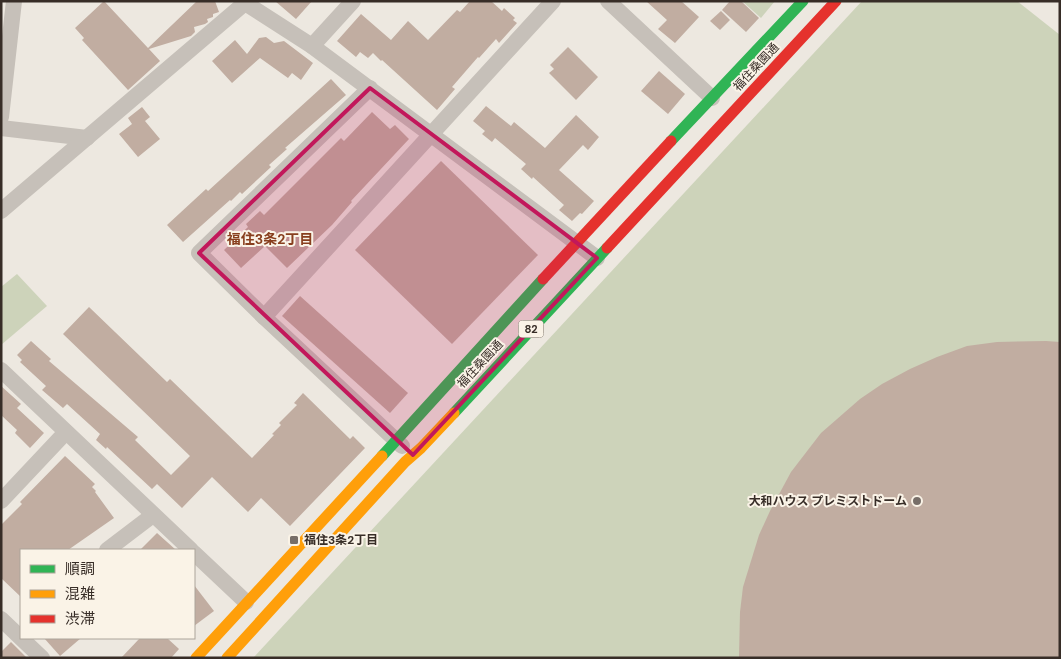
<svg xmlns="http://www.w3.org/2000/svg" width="1061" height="659" viewBox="0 0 1061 659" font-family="'DM Sans','Noto Sans JP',sans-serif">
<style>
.green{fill:#cdd3ba}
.building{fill:#c1ada1}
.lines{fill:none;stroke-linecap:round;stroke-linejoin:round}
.street{stroke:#c6c0b9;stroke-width:16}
.fast{stroke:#30b455;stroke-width:11}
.slow{stroke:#ff9f0a;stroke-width:11}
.jam{stroke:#e5322d;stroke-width:11}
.marked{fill:#c2185b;fill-opacity:0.2;stroke:#c2185b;stroke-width:4;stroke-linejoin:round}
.poi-dot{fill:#776e68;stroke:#faf3e7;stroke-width:2}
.labels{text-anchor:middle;stroke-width:4;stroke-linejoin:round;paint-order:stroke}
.shield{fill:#faf3e7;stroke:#726861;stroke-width:1}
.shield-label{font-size:11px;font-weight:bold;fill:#372d27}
.street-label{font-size:12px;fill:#372d27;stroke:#faf3e7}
.poi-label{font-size:12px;font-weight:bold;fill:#372d27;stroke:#faf3e7;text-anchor:end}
.neighbourhood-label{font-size:14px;font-weight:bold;fill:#883f1e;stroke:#faf3e7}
</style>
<rect width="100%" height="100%" fill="#ede8e0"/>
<g class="green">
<polygon points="742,1 775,1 761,18"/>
<polygon points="862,1 1017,1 1060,35 1060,658 253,658"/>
<polygon points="17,274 47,306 1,345 1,287"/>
</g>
<g class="building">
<polygon points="104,1 148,48 197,1 215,1 219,12 213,14 213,17 207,19 208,22 205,24 194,27 195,32 191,36 149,49 160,61 128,90 82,40 84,38 75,28"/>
<polygon points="275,1 312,1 296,19"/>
<polygon points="470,1 491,1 502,11 504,8 515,18 513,20 517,23 499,43 496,39 479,58 478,57 452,87 455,89 437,110 382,60 381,61 373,53 368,58 360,52 356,57 337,41 361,14 391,40 408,21 428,40 457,10 460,12"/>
<polygon points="646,1 681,1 699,17 675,43 658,29 667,20"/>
<polygon points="730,1 741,1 759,18 746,32 722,10"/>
<polygon points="721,11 730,20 720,30 710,21"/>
<polygon points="266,37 274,43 284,41 313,63 301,80 292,73 288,78 260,58 232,83 212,61 235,40 247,54 259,38"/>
<polygon points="568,47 598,77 576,100 549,73 554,69 550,65"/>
<polygon points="659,71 685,94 668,114 641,91"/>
<polygon points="331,79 346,95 285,148 287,149 269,165 271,167 242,194 240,192 231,201 230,200 183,242 167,225 206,189 208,191"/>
<polygon points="486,106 511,126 514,122 545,148 576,115 599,137 588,150 583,145 559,170 594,201 582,214 580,213 572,221 559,210 564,205 533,177 532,179 521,169 526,164 495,138 492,142 482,134 485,131 473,121"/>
<polygon points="142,107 150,117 145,121 160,139 138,157 119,134 132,124 128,118"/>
<polygon points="372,112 390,129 395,125 409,139 351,201 352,202 332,225 287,268 265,246 241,268 224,250 248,227 246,224 260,211 264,215 341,138 344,141"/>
<polygon points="441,161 538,255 452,344 355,250"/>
<polygon points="300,296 408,393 390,413 282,316"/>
<polygon points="89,307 167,382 170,379 252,458 274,435 272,434 281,425 279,423 297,405 294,403 303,393 350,439 353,436 365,448 290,526 261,498 248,512 212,477 182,508 157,484 152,489 107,447 106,449 96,440 100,434 67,404 63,408 42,390 46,386 20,362 22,360 17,355 31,341 51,359 49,361 138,437 135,440 171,475 190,456 63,334"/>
<polygon points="1046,341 1060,342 1060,658 739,658 740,612 743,587 759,535 770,511 791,472 821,433 860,399 882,384 910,369 937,357 967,346 997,342"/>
<polygon points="1,386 21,404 17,408 44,433 30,448 15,433 17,430 1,415"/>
<polygon points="65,456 95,484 92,487 96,491 95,492 114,518 68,550 21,550 21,597 1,578 1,525 22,504 20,502"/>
<polygon points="157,533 176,550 140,550"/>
<polygon points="194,585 214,611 194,626"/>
<polygon points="44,638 81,638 60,656"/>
<polygon points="140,638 167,638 179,649 171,658 121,658"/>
<polygon points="11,642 27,658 1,658 1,652"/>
</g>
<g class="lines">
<g class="street">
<polyline points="242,1 312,46 597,258"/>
<polyline points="608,1 712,98"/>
<polyline points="312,46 353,1"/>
<polyline points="370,88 199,253 264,317 402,446"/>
<polyline points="1,117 14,1"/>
<polyline points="1,128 87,138"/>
<polyline points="1,211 245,3"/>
<polyline points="264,317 553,1"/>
<polyline points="1,370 191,550"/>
<polyline points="1,501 66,432"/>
<polyline points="107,550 153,515"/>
<polyline points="194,553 246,602"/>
<polyline points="1,619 42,658"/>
</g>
<g class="fast">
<polyline points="671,141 803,1"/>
<polyline points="454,413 607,248"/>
<polyline points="382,456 543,279"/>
</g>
<g class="slow">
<polyline points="196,658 382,456"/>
<polyline points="227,658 405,462 421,448 454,413"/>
</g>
<g class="jam">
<polyline points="607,248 836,1"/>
<polyline points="543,279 671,141"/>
</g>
</g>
<path class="marked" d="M370 88 597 258 413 455 199 253Z"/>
<g class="poi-dot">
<circle cx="917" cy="501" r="5"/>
<rect x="289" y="535" width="10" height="10" rx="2.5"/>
</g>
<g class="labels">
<rect class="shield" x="518.5" y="320.5" width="25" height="17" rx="4"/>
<g class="shield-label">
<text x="531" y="333">82</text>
</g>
<g class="street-label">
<text transform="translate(756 67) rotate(-47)" y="4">福住桑園通</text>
<text transform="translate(480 364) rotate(-47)" y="4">福住桑園通</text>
</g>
<g class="poi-label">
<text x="907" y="505">大和ハウス プレミストドーム</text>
<text x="304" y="544" text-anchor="start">福住3条2丁目</text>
</g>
<g class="neighbourhood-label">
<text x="270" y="244">福住3条2丁目</text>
</g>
</g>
<rect width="1061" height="659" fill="none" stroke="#372d27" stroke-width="5"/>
<rect x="20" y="549" width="175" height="90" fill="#faf3e7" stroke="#aca49a"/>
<rect x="30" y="565" width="25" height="8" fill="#30b455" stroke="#aca49a"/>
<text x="65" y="574" font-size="15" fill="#372d27">順調</text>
<rect x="30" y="590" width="25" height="8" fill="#ff9f0a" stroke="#aca49a"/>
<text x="65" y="599" font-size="15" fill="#372d27">混雑</text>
<rect x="30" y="615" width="25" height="8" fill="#e5322d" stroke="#aca49a"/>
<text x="65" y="624" font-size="15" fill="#372d27">渋滞</text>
</svg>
